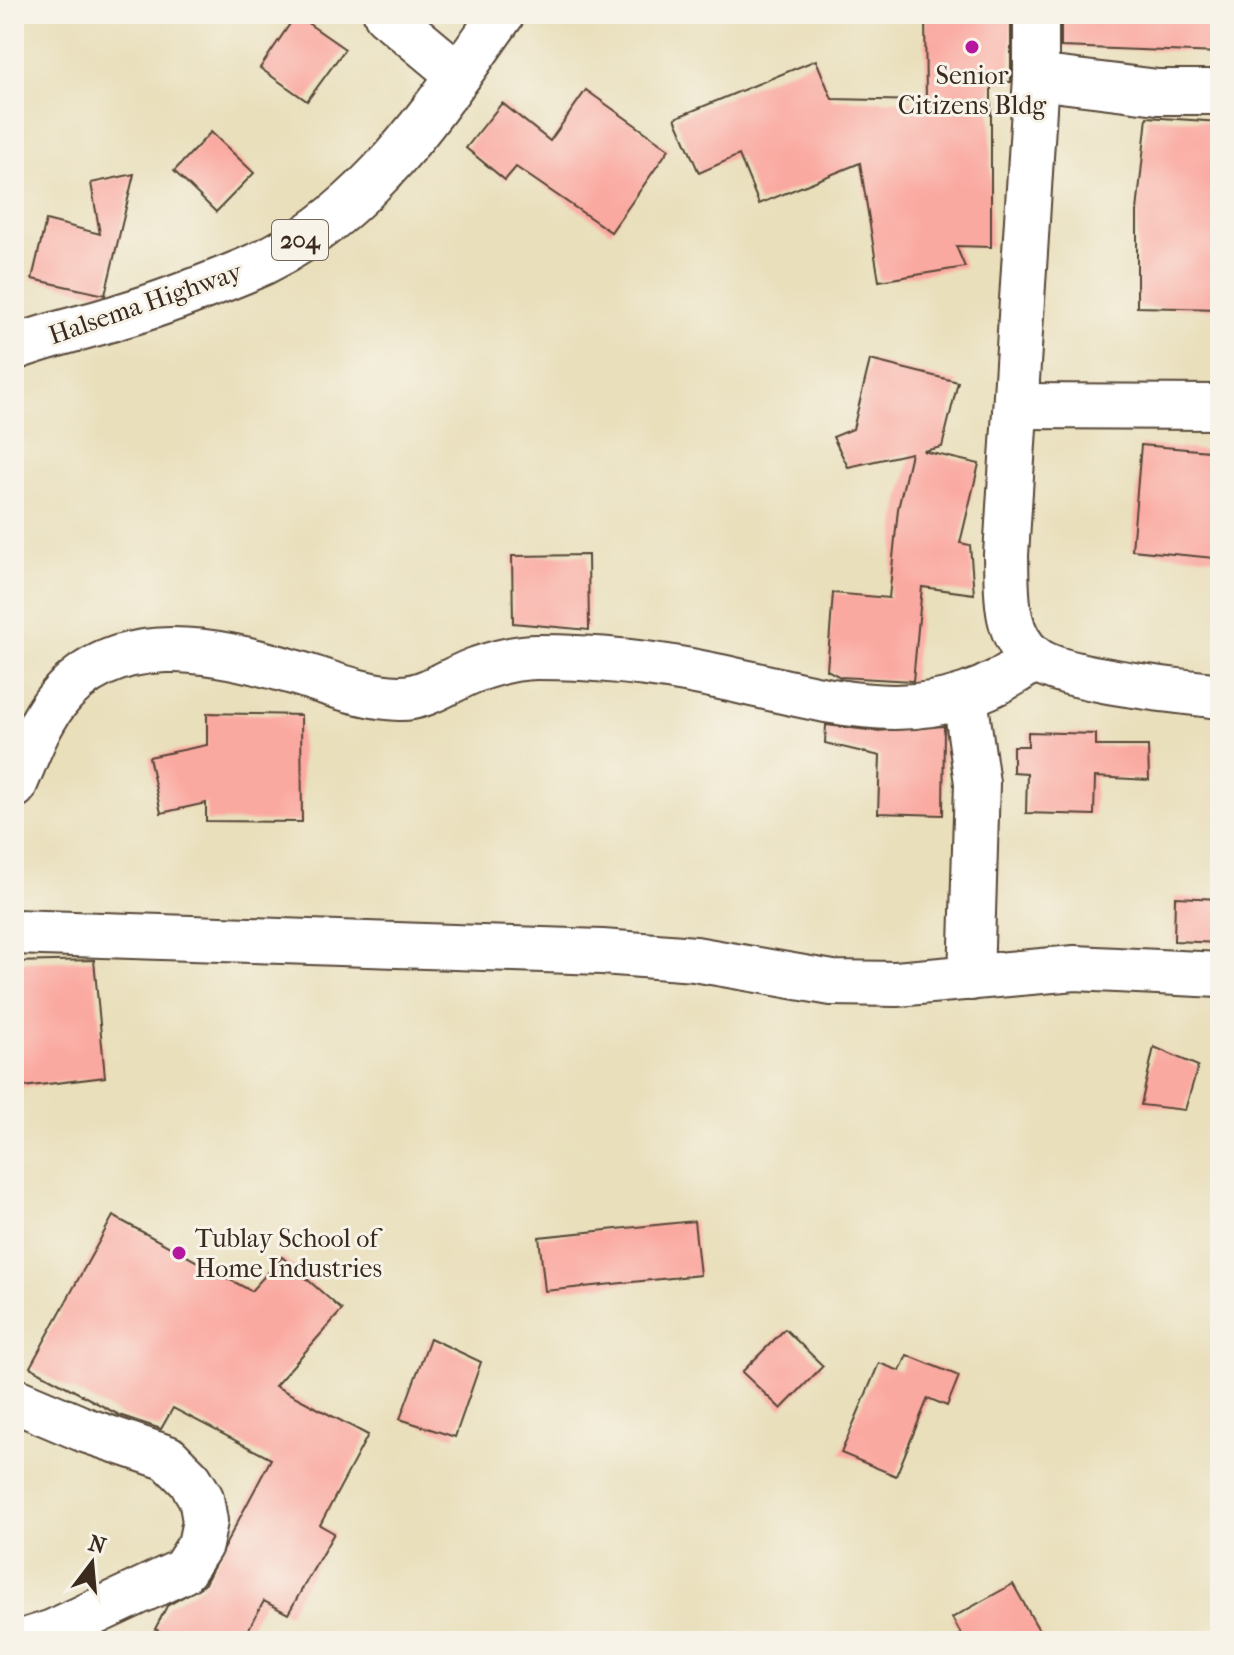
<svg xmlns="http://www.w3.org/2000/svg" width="1234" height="1655" viewBox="0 0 1234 1655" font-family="'IM FELL French Canon',serif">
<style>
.building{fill:#faa9a0}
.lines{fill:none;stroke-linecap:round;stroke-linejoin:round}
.minor-casing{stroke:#554536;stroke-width:48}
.highway-casing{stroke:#554536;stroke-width:48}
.minor{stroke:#fff;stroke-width:44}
.highway{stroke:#fff;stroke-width:44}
.poi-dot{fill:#b5179e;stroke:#f7f3e8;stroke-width:3}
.labels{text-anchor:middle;stroke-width:6;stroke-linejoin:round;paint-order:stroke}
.shield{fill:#f7f3e8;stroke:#73665b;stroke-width:2}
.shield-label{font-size:24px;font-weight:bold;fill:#3b2a1e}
.poi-label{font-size:26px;fill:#3b2a1e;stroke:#f7f3e8}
.street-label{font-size:26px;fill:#3b2a1e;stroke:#f7f3e8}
</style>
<rect width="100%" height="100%" fill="#f7f3e8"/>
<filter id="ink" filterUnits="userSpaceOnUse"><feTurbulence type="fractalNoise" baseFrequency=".0125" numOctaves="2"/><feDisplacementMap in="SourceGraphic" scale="16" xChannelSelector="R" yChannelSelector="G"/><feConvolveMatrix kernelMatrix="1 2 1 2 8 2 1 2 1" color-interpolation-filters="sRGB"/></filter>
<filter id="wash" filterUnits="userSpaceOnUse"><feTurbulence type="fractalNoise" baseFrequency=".006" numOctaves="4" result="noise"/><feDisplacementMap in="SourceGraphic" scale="32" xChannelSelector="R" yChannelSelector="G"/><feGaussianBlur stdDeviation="1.8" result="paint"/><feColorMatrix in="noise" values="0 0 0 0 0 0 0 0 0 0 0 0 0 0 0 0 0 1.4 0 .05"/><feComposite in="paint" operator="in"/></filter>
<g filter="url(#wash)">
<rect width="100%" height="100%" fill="#e9dfbb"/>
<g id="blocks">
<g class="building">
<polygon points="925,14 1011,14 1011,82 991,82 991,247 956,246 965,267 879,281 860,163 759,204 739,155 699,173 675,118 816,60 832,99 926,101"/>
<polygon points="1061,14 1220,14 1220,53 1061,47"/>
<polygon points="296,15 345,49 307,101 260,68"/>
<polygon points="586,90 669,149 611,232 516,167 505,180 466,148 502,103 550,141"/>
<polygon points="1147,117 1220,122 1220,185 1213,278 1220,279 1220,309 1137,307 1137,211"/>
<polygon points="211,132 254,173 216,212 174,171"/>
<polygon points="134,174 105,295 32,279 46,220 100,234 91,183"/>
<polygon points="870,360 958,382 942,447 923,451 979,464 960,543 970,545 974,594 922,587 913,681 840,677 827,670 833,593 889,598 898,509 911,453 848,467 833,437 853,429"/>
<polygon points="1141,445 1220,452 1214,558 1132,550"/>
<polygon points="588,555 589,630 513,623 512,556"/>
<polygon points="207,713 301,715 302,822 206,821 206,803 161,813 149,757 207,745"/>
<polygon points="826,725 876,731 944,726 943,815 878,813 880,756 825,743"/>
<polygon points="1028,732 1096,734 1096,746 1148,746 1149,780 1095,777 1094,815 1026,813 1027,773 1013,772 1013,746 1028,746"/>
<polygon points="1175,897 1220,899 1220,943 1174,941"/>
<polygon points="94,960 105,1077 14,1088 14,962"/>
<polygon points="1154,1047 1198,1066 1185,1110 1141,1105"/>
<polygon points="113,1216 251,1291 282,1257 342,1310 275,1386 368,1435 320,1525 334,1533 288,1614 264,1601 242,1641 178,1641 155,1629 167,1606 204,1585 271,1459 173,1408 161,1429 119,1415 30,1367"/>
<polygon points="694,1221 700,1275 545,1291 539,1237"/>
<polygon points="785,1329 823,1366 781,1409 742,1372"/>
<polygon points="430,1338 481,1362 455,1437 400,1419"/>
<polygon points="907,1355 959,1376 947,1406 928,1398 896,1476 841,1453 879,1363 900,1371"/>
<polygon points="1013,1584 1045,1641 965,1641 952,1618"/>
</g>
</g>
</g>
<g filter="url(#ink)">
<use href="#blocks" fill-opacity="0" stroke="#554536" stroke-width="2"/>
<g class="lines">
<g class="minor-casing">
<g id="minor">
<polyline points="386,14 459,75"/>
<polyline points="1036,14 1036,77 1158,92 1220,92"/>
<path d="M1036 77 1006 555C1007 589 1003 635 1034 658 1062 680 1181 691 1220 696"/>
<polyline points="1017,406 1220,407"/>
<polyline points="965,697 977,783 971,978"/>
<path d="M14 786C26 759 36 728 54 704 112 627 213 648 293 672 327 682 364 697 399 698 426 699 453 677 478 669 495 663 519 657 537 657 595 657 654 663 711 675 829 699 926 740 1034 659"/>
<polyline points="14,932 602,952 695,959 832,983 896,984 1075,968 1220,975"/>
<polyline points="14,1400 85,1430 168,1458 190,1480 201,1498 205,1521 200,1545 183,1571 53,1632 25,1641"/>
</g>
</g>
<g class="highway-casing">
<path id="highway" d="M14 348C50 334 88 327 124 315 165 303 205 287 244 271 363 222 431 114 502 14"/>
</g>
<use href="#minor" class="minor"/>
<use href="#highway" class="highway"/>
</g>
</g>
<g class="poi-dot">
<circle cx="972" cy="47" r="8"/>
<circle cx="179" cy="1253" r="8"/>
</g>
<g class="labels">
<rect class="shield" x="272" y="220" width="56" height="40" rx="6"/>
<g class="shield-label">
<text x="300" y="248">204</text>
</g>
<g class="poi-label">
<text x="972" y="84">Senior<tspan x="972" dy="30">Citizens Bldg</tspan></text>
<text x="195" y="1247" text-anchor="start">Tublay School of<tspan x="195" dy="30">Home Industries</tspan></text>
</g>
<g class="street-label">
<text transform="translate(145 303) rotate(-19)" y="9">Halsema Highway</text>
</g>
</g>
<rect width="1234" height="1655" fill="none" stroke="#f7f3e8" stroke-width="48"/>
<g transform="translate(92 1563) rotate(16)" stroke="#f7f3e8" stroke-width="6" paint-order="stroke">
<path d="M0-6L14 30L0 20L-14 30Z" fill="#3b2a1e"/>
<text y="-12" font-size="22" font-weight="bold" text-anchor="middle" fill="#3b2a1e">N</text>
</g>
</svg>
